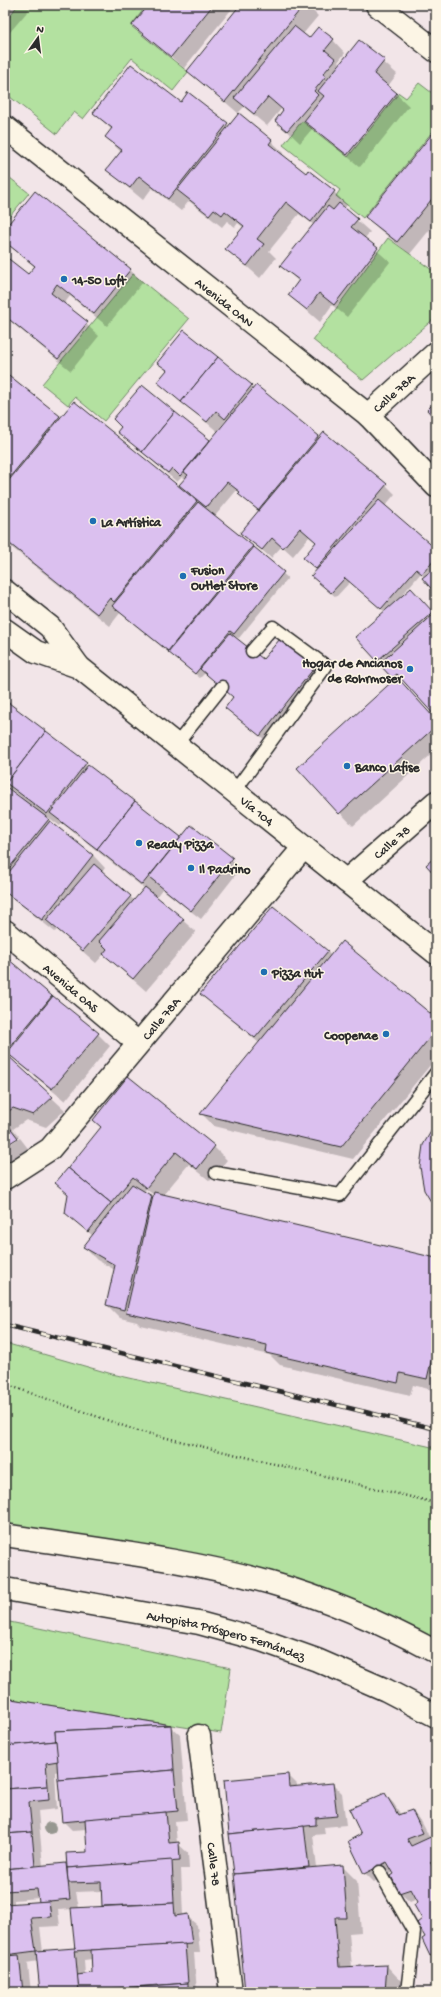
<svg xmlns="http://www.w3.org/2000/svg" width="441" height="1997" viewBox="0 0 441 1997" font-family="'Gochi Hand',sans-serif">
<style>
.green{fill:#b3e1a0;stroke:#6f8666}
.shadow{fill:#0003;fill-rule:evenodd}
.building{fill:#dbc0ef;stroke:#2b2b2b}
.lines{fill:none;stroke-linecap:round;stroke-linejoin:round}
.lane-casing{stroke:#2b2b2b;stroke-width:15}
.street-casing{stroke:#2b2b2b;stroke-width:25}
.secondary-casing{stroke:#2b2b2b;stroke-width:25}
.highway-casing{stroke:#2b2b2b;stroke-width:25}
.path{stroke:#2b2b2b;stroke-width:2.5;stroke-dasharray:1 3;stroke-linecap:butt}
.lane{stroke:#fcf5e5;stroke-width:12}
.street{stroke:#fcf5e5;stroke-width:22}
.secondary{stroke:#fcf5e5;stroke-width:22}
.highway{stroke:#fcf5e5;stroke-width:22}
.rail-casing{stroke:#2b2b2b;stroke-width:4.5}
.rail{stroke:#fcf5e5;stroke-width:3;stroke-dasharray:9;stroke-linecap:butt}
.tree{fill:#979790}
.poi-dot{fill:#1f6fb2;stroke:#fcf5e5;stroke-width:1.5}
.labels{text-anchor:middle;stroke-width:3;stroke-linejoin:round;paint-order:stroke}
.poi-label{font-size:13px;font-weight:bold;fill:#2b2b2b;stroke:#fcf5e5;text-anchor:start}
.street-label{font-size:13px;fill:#2b2b2b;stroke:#fcf5e5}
</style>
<rect width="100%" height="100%" fill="#f2e5e8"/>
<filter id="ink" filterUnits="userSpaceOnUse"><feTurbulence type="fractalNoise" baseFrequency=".025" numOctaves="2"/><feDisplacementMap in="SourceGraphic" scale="8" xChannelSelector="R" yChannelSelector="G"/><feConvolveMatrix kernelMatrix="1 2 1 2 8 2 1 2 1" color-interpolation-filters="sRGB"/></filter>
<g filter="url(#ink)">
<g class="green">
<polygon points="18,5 147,5 131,26 188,72 173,91 132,58 83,119 74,112 57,134 5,93 5,22"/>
<polygon points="419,83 436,96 436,127 363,218 336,196 340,190 283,145 302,121 348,157 399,93 406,98"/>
<polygon points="5,174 29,193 5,222"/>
<polygon points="388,238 436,273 436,317 363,380 313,340"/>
<polygon points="133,274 189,319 104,421 75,397 68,405 42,384"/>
<polygon points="5,1343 112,1374 436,1448 436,1643 400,1622 5,1530"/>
<polygon points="5,1621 231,1668 221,1733 5,1698"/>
</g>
<g class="shadow">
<polygon points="5,5 33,5 5,38"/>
<polygon points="150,5 235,5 184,68 134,25"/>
<polygon points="241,5 307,5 318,16 303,34 309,39 333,40 345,53 338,62 340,65 359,41 397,74 388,86 409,106 360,167 313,128 300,143 276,120 284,111 281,109 267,126 244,107 238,113 188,70"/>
<polygon points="181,104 230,126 271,141 284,153 282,155 306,174 308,171 334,192 347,205 344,209 370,232 364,239 390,262 347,317 332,305 320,322 289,295 299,282 282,266 314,225 299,214 269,251 276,258 260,278 227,249 244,228 238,223 235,227 227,221 222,227 189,201 181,211 152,188 143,200 107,170 121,152 106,137 112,130 94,113"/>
<polygon points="436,131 436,222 410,254 379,229 367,217"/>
<polygon points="35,193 130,270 143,282 107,326 70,296 64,304 99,336 71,371 5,317 5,257 28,276 35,267 5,242 5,229"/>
<path d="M184 331 254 389 320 438 386 485 395 494 385 506 436 550V593L421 573 402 595 416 594 435 615 436 614V715L402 678 399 681 436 720V750L353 826 298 768 395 680 357 637 385 612 350 582 336 597 317 581 318 570 314 567 317 543 309 537 293 556 282 546 271 558 242 533 259 512 237 490 215 516 288 578 239 638 233 636 263 660 280 640 319 673 265 740 231 712 234 697 205 673 200 678 120 613 110 626 5 542V373L61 418 187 494 188 493 181 485 185 480 182 477 177 482 118 432 142 386 210 442 218 432 158 382 167 371 159 363ZM226 420 227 421 219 431 218 430Z"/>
<path d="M5 702 181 839 191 826 241 868 201 919 162 889 156 897 196 932 146 991 104 954 96 963 57 929 55 932 5 892V788L20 799 21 797 5 785ZM48 817 60 826 62 823 145 889 135 901 102 872 105 868 93 855 55 826Z"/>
<polygon points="327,951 331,956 436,1019 436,1058 353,1159 214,1126 202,1114 259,1043 202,994"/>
<polygon points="5,964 51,996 98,1034 110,1046 65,1101 21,1065 8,1052 10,1050 5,1046"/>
<polygon points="5,1054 65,1110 46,1127 26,1120 13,1129 19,1136 5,1145"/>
<path d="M129 1078 214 1147 227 1160 210 1181 189 1164 163 1195 436 1259V1391L413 1385 410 1395 280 1365 270 1355 140 1325 137 1322 120 1318 107 1305 115 1270 97 1260 84 1247 93 1236 66 1213 69 1195 57 1183 102 1127ZM146 1189 155 1196 154 1199 144 1192Z"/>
<polygon points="20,1138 30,1151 9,1164 5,1160 5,1147"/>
<path d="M5 1699 170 1726 180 1735 187 1820 175 1821 177 1843 188 1853 189 1869H181L183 1916H187L197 1925 200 1953H194L197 1992H41L38 1961 26 1963 28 1965 31 1992H5ZM59 1771 63 1821 72 1830 87 1829 88 1853 67 1864 43 1866 38 1811 57 1809 55 1772ZM102 1891 103 1907 79 1908 76 1892ZM39 1898 40 1903 14 1905V1900ZM73 1909 76 1949 43 1952 40 1927 60 1926 58 1910ZM92 1959 94 1974 85 1975 84 1960Z"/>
<polygon points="288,1775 297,1784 297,1787 333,1784 342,1793 346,1825 324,1827 325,1834 313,1835 317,1868 342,1866 357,1881 361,1932 349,1933 352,1967 387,1966 401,1981 401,1992 246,1992 225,1781"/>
<polygon points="385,1794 394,1804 401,1815 411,1811 421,1821 430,1838 436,1837 436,1960 431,1955 417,1899 410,1902 400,1893 392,1876 396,1875 394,1872 374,1882 365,1873 362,1834"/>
</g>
<g class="building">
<polygon points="149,5 213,5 171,57 132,25"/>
<polygon points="240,5 304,5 225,102 187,71"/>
<polygon points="294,26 309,38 318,27 334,39 325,50 336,59 323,74 326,76 314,91 318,95 287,131 275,121 283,110 268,97 254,114 234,98"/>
<polygon points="359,40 385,60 374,74 397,93 347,155 304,121 324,96 318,91"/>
<polygon points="131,64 181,102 188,92 228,123 168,199 139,176 130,188 106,170 122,150 105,137 112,128 93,113"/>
<polygon points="239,113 272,140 269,144 306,173 308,170 335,191 311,222 286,202 257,239 264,244 247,266 225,249 244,226 225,211 222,215 214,209 209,215 177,190"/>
<polygon points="436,129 436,194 397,242 365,217"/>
<polygon points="35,191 131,269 94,314 57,284 51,293 88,322 58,359 5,316 5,256 28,274 35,266 5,242 5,228"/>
<polygon points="339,203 358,219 351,227 378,248 334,305 319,293 307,310 288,295 299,280 280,266 328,206 333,210"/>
<polygon points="184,330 218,357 181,402 157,382 167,370 157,363"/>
<polygon points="218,357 252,385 225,419 216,411 207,422 181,402"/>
<polygon points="5,372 60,416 5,483"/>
<polygon points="142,385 175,412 142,452 117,432 121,427 113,419"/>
<polygon points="256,385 319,436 258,510 238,494 240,492 227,482 206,507 179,485 188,475 184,472"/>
<polygon points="74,401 197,501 114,602 110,598 97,614 5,540 5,485"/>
<polygon points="436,401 436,420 427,410"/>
<polygon points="175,412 210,440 180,476 172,468 168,473 142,452"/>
<polygon points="324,432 387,484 316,569 303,558 316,542 300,528 283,548 272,538 262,550 240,533"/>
<polygon points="379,500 436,549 436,558 422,574 416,569 381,609 345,578 331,593 311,576"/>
<polygon points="198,502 253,546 168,651 112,606"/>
<polygon points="254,547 284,572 234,634 230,631 195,674 168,652"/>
<polygon points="436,567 436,594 422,578"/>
<polygon points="411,588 433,612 377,661 355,637"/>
<polygon points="436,612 436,717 397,674 392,678 379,664"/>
<polygon points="230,633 263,659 280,639 315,667 260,736 225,708 233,697 200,669"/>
<polygon points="397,677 436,720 436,726 339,814 297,768"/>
<polygon points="5,700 46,731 6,783 5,783"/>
<polygon points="46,731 87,762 47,814 6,783"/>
<polygon points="88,765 135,801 97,849 50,813"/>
<polygon points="5,786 49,819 5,873"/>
<polygon points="135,801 181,837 142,885 97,849"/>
<polygon points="50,821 93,855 42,920 5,892 5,877"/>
<polygon points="191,825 233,858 191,911 149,877"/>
<polygon points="436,856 436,876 426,865"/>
<polygon points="94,864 131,896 83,951 46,920"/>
<polygon points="145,887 184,919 133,979 103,954 107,949 99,941"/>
<polygon points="273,906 328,951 255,1038 200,994"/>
<polygon points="342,941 436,1018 436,1030 341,1147 200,1114"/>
<polygon points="8,959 52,996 9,1048 5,1045 5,962"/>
<polygon points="53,996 99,1033 52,1089 7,1053"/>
<polygon points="5,1053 53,1097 33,1115 13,1108 5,1114"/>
<polygon points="128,1076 215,1146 197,1169 176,1152 146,1188 133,1177 111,1203 68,1168 101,1127 93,1120"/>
<polygon points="5,1121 18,1138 5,1146"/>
<polygon points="436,1123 436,1210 424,1190 420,1167 423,1145"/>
<polygon points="68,1168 111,1203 88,1232 65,1213 68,1194 55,1183"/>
<polygon points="132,1184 152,1196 124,1310 106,1305 115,1265 83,1247"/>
<polygon points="154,1192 436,1258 436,1340 427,1379 400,1373 398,1383 266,1353 267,1345 126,1313"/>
<polygon points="5,1698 171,1725 55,1731 56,1741 5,1746"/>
<polygon points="171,1725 174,1770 58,1780 55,1731"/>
<polygon points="56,1741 58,1761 46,1763 48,1786 5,1789 5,1746"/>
<polygon points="174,1770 178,1811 62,1822 58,1780"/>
<polygon points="288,1774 289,1787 333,1783 337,1816 316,1818 316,1825 229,1834 224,1780"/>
<polygon points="48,1786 49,1800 29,1802 32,1832 5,1834 5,1789"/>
<polygon points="385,1793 398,1815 412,1810 423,1833 407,1839 411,1846 435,1835 436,1836 436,1859 430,1862 436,1872 436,1953 430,1956 422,1939 425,1937 417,1923 422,1919 414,1905 418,1902 411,1889 399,1893 391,1876 394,1874 387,1862 364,1874 348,1841 361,1834 349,1809"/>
<polygon points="166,1812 169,1843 179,1842 180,1860 67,1868 66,1853 87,1852 85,1819"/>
<polygon points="304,1826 309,1867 234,1874 229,1834"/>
<polygon points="32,1832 35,1866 5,1869 5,1834"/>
<polygon points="172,1860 174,1903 102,1906 101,1882 68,1883 67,1868"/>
<polygon points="66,1863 70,1899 39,1902 37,1889 5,1891 7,1904 5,1904 5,1869"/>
<polygon points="343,1865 347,1918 335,1918 339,1967 387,1965 385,1992 245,1992 234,1874"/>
<polygon points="49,1901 51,1917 31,1918 36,1951 5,1955 5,1904"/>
<polygon points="174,1903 175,1916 188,1914 192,1944 75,1951 71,1908"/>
<polygon points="185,1944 188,1983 79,1991 77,1975 92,1973 91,1950"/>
<polygon points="75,1948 79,1992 40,1992 36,1951"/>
<polygon points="19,1955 23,1992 5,1992 5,1956"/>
<polygon points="188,1983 188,1992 129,1992 138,1991 138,1987"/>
</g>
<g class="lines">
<g class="lane-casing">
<g id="lane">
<polyline points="176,745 222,687"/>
<polyline points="234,792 326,666 273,627 252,651"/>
<polyline points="216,1173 340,1195 436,1073"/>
<polyline points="380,1872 414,1932 407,1992"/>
</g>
</g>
<g class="street-casing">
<g id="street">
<polyline points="377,5 436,51"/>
<path id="s1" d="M5 127 368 415 436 486"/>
<path id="s2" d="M368 415 436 353"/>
<path id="s3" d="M346 881 436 802"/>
<path id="s4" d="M5 931 138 1043"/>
<path id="s5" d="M5 1178 50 1149 304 847"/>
<path id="s6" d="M199 1736 231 1992"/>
</g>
</g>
<g class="secondary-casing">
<g id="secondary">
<path id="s7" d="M5 591 50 627 79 667 436 953"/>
<polyline points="5,630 36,652 79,667"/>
</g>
</g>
<g class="highway-casing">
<g id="highway">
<path d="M5 1535C93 1549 184 1558 271 1583 328 1599 384 1624 436 1652"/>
<path id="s8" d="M5 1589 199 1623 261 1640 317 1660 386 1690 436 1716"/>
</g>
</g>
<polyline class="path" points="5,1384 138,1431 436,1503"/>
<use href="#lane" class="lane"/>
<use href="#street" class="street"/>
<use href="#secondary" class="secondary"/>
<use href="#highway" class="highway"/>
<g class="rail-casing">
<polyline id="rail" points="5,1325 436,1429"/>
</g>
<use href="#rail" class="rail"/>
</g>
<circle class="tree" cx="50" cy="1828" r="6"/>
</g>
<g class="poi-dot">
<circle cx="64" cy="279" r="4"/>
<circle cx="93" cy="521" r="4"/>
<circle cx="183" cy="576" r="4"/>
<circle cx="410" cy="669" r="4"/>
<circle cx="347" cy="766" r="4"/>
<circle cx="139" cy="843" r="4"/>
<circle cx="191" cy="868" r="4"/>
<circle cx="264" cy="972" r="4"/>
<circle cx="386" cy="1034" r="4"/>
</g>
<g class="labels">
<g class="poi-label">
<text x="72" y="284">14-50 Loft</text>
<text x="101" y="526">La Artística</text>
<text x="191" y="574">Fusion<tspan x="191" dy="15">Outlet Store</tspan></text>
<text x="402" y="667" text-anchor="end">Hogar de Ancianos<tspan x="402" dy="15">de Rohrmoser</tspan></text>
<text x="355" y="771">Banco Lafise</text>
<text x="147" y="848">Ready Pizza</text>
<text x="199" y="873">Il Padrino</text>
<text x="272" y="977">Pizza Hut</text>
<text x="378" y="1039" text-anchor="end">Coopenae</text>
</g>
<g class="street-label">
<text dy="5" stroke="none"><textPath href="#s1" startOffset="281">Avenida 0AN</textPath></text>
<text dy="5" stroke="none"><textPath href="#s2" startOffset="34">Calle 78A</textPath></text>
<text dy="5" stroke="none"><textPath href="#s7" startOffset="336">Vía 104</textPath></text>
<text dy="5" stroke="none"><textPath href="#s3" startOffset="60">Calle 78</textPath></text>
<text dy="5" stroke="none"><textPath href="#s4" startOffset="87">Avenida 0AS</textPath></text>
<text dy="5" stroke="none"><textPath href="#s5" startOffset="225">Calle 78A</textPath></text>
<text dy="5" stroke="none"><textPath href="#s8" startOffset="226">Autopista Próspero Fernández</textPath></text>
<text dy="5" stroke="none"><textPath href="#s6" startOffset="129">Calle 78</textPath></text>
</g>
</g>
<rect width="441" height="1997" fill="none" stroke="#fcf5e5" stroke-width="20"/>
<rect x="10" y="10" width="421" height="1977" fill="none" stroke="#2b2b2b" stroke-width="1.5" filter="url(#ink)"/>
<g transform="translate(38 38) rotate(14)" stroke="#fcf5e5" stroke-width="3" paint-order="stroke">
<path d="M0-3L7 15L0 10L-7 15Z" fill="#2b2b2b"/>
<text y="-6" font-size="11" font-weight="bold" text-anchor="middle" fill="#2b2b2b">N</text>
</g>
</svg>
